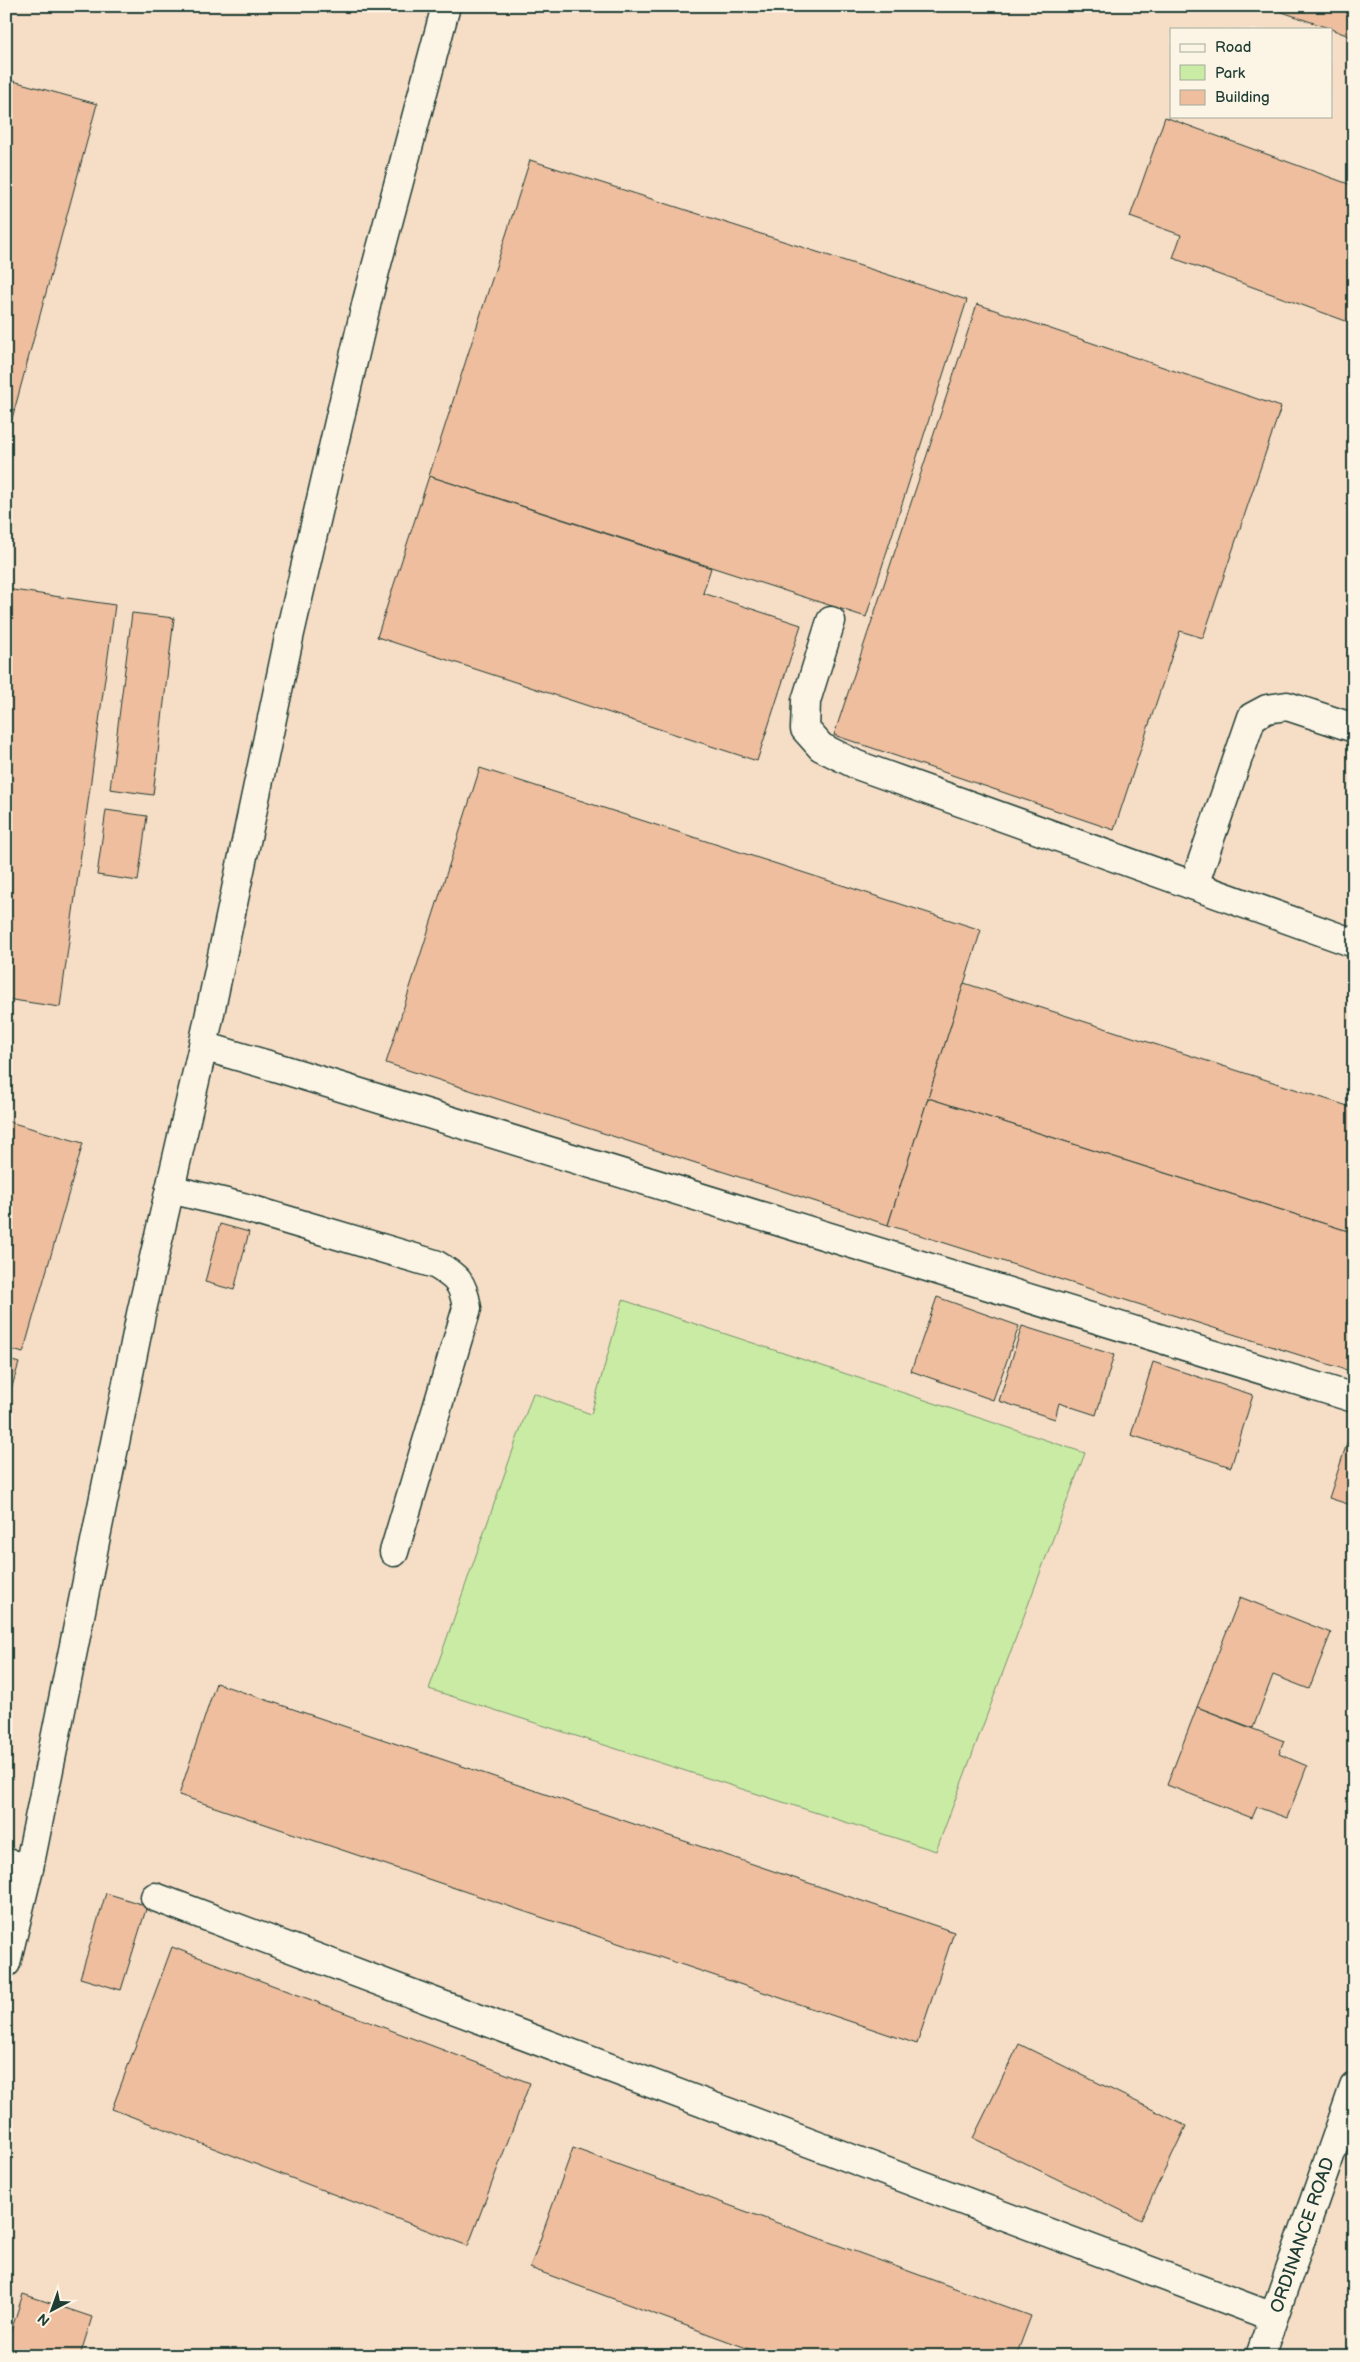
<svg xmlns="http://www.w3.org/2000/svg" width="1360" height="2362" viewBox="0 0 1360 2362" font-family="'Balsamiq Sans',sans-serif">
<style>
.built{fill:#f6ddc6;fill-rule:evenodd}
.green{fill:#caeba4;stroke:#74946c}
.building{fill:#eebe9e;stroke:#1f3d34}
.lines{fill:none;stroke-linecap:round;stroke-linejoin:round}
.minor-casing{stroke:#1f3d34;stroke-width:31}
.minor{stroke:#fcf5e5;stroke-width:28}
.labels{text-anchor:middle;stroke-width:4;stroke-linejoin:round;paint-order:stroke}
.street-label{font-size:18px;fill:#1f3d34;stroke:#fcf5e5}
</style>
<rect width="100%" height="100%" fill="#f9ead7"/>
<filter id="ink" filterUnits="userSpaceOnUse"><feTurbulence type="fractalNoise" baseFrequency=".02" numOctaves="2"/><feDisplacementMap in="SourceGraphic" scale="10" xChannelSelector="R" yChannelSelector="G"/><feConvolveMatrix kernelMatrix="1 2 1 2 8 2 1 2 1" color-interpolation-filters="sRGB"/></filter>
<g filter="url(#ink)">
<path class="built" d="M6 6H1354V2356H6ZM1171 29H1331V116H1171Z"/>
<polygon class="green" points="623,1300 1085,1453 936,1851 429,1689 533,1393 591,1414"/>
<g class="building">
<polygon points="333,6 350,6 350,10"/>
<polygon points="1265,6 1354,6 1354,38 1331,29"/>
<polygon points="6,79 97,104 6,441"/>
<polygon points="1165,117 1354,186 1354,324 1173,258 1181,235 1130,217"/>
<polygon points="530,160 967,300 866,617 429,476"/>
<polygon points="977,304 1281,407 1203,638 1180,631 1114,830 834,735"/>
<polygon points="429,476 711,568 703,593 801,625 757,761 377,637"/>
<polygon points="6,589 115,605 60,1007 6,999"/>
<polygon points="132,613 174,618 153,795 110,789"/>
<polygon points="480,768 981,930 888,1225 386,1063"/>
<polygon points="106,810 147,816 138,881 97,875"/>
<polygon points="964,983 1354,1108 1354,1233 928,1098"/>
<polygon points="928,1098 1354,1233 1353,1372 888,1225"/>
<polygon points="6,1121 83,1143 23,1353 6,1348"/>
<polygon points="220,1224 249,1232 234,1290 205,1282"/>
<polygon points="937,1297 1019,1326 993,1400 911,1371"/>
<polygon points="1022,1326 1114,1355 1096,1415 1059,1403 1055,1419 999,1401"/>
<polygon points="6,1359 19,1363 6,1407"/>
<polygon points="1153,1362 1253,1395 1231,1467 1131,1435"/>
<polygon points="1349,1437 1354,1439 1354,1506 1329,1498"/>
<polygon points="1240,1597 1331,1633 1309,1689 1273,1675 1253,1728 1197,1707"/>
<polygon points="216,1683 954,1932 917,2044 179,1795"/>
<polygon points="1197,1707 1284,1741 1279,1754 1307,1766 1287,1818 1257,1807 1252,1818 1167,1785"/>
<polygon points="106,1893 147,1906 121,1990 80,1978"/>
<polygon points="172,1947 530,2083 468,2246 112,2109"/>
<polygon points="1019,2044 1186,2126 1141,2220 973,2138"/>
<polygon points="573,2148 1031,2316 1016,2356 768,2356 530,2268"/>
<polygon points="23,2294 92,2317 80,2356 6,2356 6,2347"/>
</g>
<g class="lines">
<g class="minor-casing">
<g id="minor">
<polyline points="831,621 806,701 805,729 821,747 857,765 1354,943"/>
<polyline points="1194,885 1252,717 1267,709 1287,706 1354,728"/>
<polyline points="203,1046 282,1069 1354,1398"/>
<path d="M170 1189 243 1207 435 1264C457 1277 463 1282 467 1308L394 1552"/>
<polyline points="6,1863 29,1868"/>
<polyline points="155,1897 1273,2317"/>
<polyline points="6,1963 29,1868 141,1314 203,1046 290,633 367,301 446,6"/>
<polyline points="1260,2356 1354,2087"/>
</g>
</g>
<use href="#minor" class="minor"/>
</g>
</g>
<g class="labels">
<g class="street-label">
<text transform="translate(1302 2235) rotate(-71)" y="6">ORDINANCE ROAD</text>
</g>
</g>
<rect width="1360" height="2362" fill="none" stroke="#fcf5e5" stroke-width="25"/>
<rect x="12" y="12" width="1335" height="2337" fill="none" stroke="#1f3d34" stroke-width="2" filter="url(#ink)"/>
<rect x="1170" y="28" width="162" height="90" fill="#fcf5e5" stroke="#a4ab9e"/>
<rect x="1180" y="44" width="25" height="8" fill="#fcf5e5" stroke="#a4ab9e"/>
<text x="1215" y="52" font-size="15" fill="#1f3d34">Road</text>
<rect x="1180" y="65" width="25" height="15" fill="#caeba4" stroke="#a4ab9e"/>
<text x="1215" y="78" font-size="15" fill="#1f3d34">Park</text>
<rect x="1180" y="90" width="25" height="15" fill="#eebe9e" stroke="#a4ab9e"/>
<text x="1215" y="102" font-size="15" fill="#1f3d34">Building</text>
<g transform="translate(52 2310) rotate(221)" stroke="#fcf5e5" stroke-width="4" paint-order="stroke">
<path d="M0-4L9 19L0 12L-9 19Z" fill="#1f3d34"/>
<text y="-8" font-size="14" font-weight="bold" text-anchor="middle" fill="#1f3d34">N</text>
</g>
</svg>
